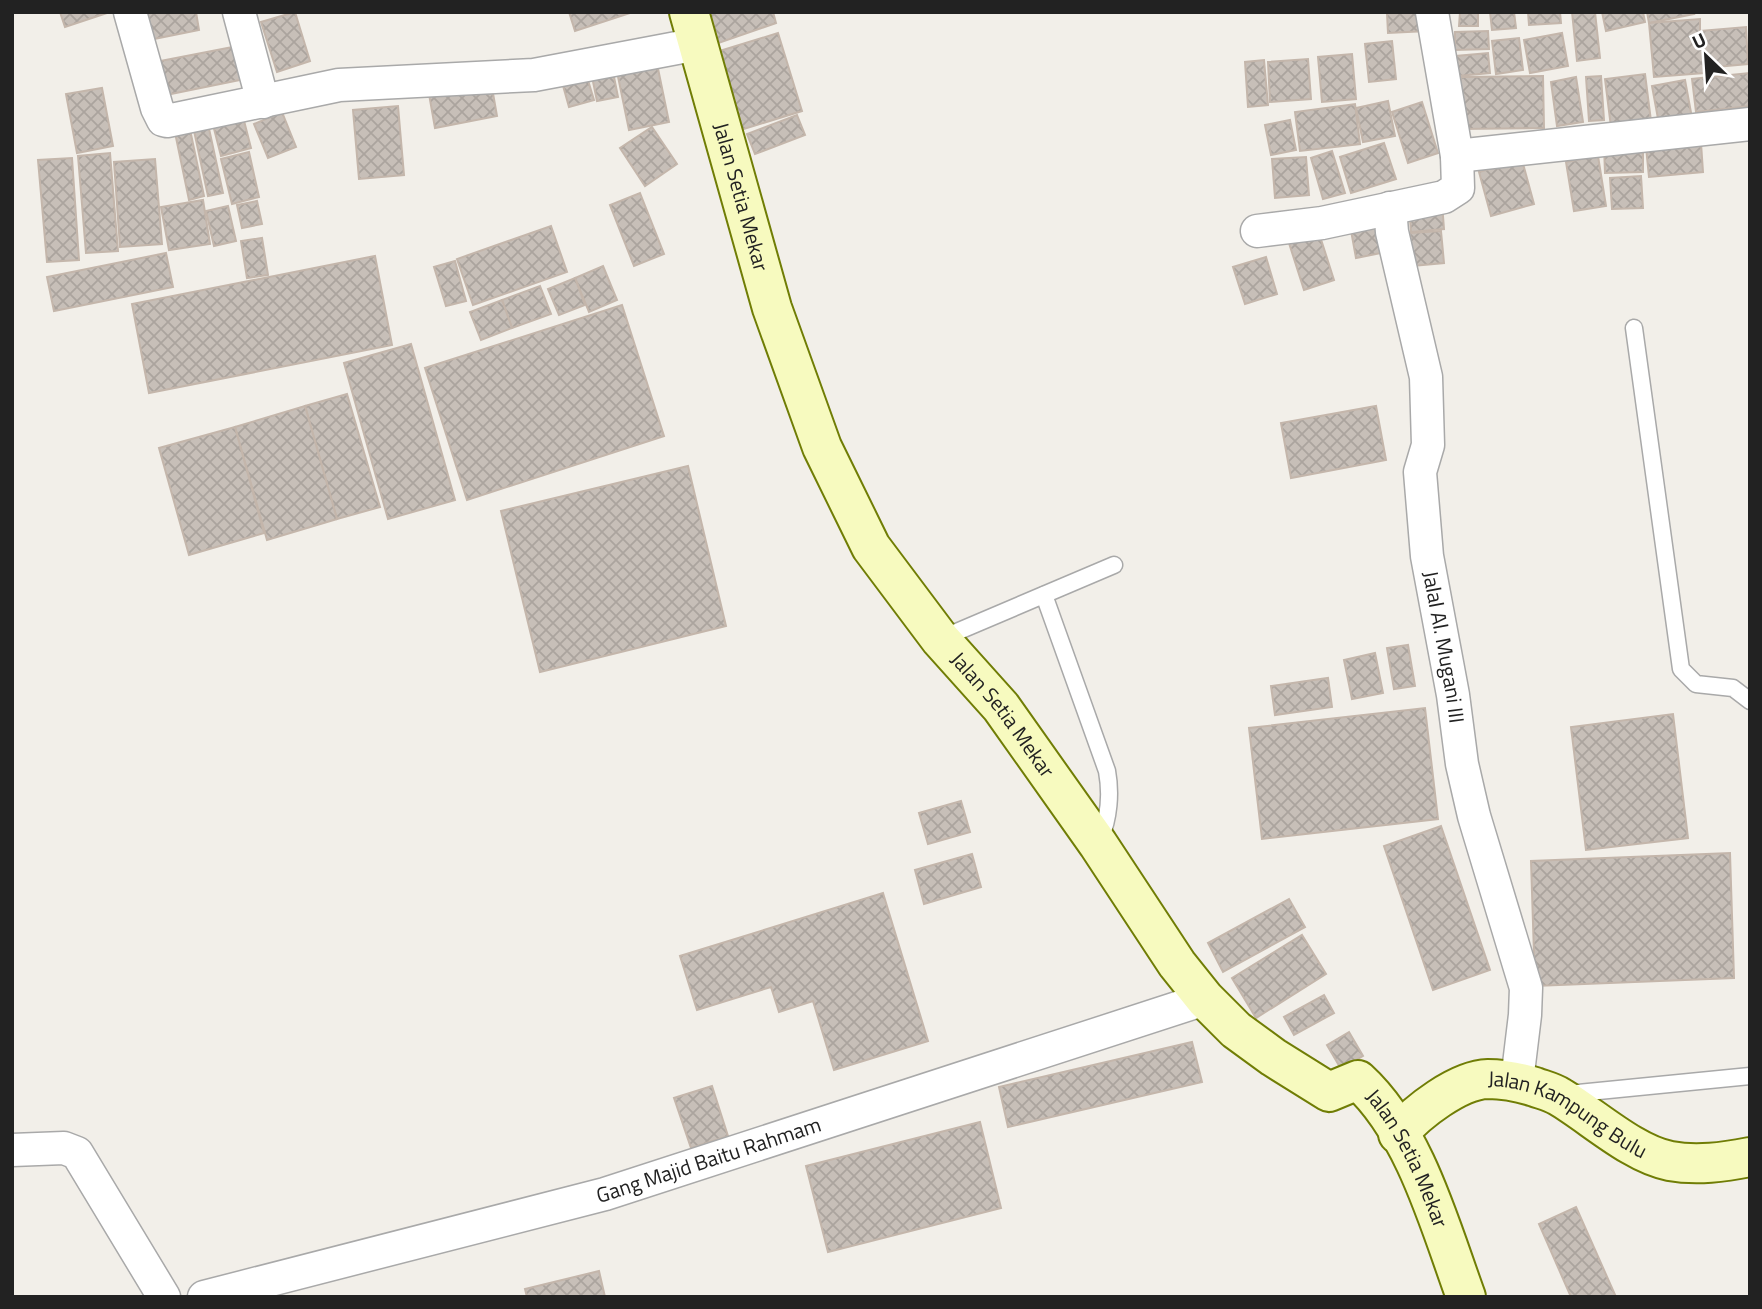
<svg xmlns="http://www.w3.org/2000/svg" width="1762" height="1309" viewBox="0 0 1762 1309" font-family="'Titillium Web',sans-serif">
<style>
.building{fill:url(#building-cross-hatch);stroke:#c4b6ab;stroke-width:2}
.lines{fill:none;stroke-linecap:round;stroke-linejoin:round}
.lane-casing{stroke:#a9a9a9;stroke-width:19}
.street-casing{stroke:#a9a9a9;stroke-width:35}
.secondary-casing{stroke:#707d05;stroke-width:42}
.lane{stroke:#fff;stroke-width:16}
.street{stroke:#fff;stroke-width:32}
.secondary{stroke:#f7fabf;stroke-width:38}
.labels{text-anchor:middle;stroke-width:6;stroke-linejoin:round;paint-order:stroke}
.street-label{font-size:21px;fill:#222;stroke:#fff}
</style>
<defs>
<pattern id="building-cross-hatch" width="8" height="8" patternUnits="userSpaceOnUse" patternTransform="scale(1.75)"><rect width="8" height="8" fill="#c7bfb8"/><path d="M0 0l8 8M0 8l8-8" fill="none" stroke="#aba49e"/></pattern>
</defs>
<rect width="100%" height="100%" fill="#f2efe9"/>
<g class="building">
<polygon points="60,12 110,12 65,27"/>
<polygon points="144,12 196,12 199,30 149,40"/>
<polygon points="295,12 310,61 277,72 261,22"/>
<polygon points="569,12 633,12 575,31"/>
<polygon points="702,12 773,12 776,23 707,47"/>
<polygon points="1426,12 1427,31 1388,33 1387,13"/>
<polygon points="1460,12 1478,12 1478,26 1459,26"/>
<polygon points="1490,12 1514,12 1516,28 1492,30"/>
<polygon points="1528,12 1560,12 1561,23 1529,25"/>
<polygon points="1572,12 1595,12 1600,58 1577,61"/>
<polygon points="1602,12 1643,12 1645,22 1606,31"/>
<polygon points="1647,12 1693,12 1694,14 1649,23"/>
<polygon points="1700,19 1700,31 1746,27 1748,64 1704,68 1704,73 1654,77 1649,23"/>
<polygon points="1488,31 1489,49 1455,50 1455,32"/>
<polygon points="778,33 802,111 734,132 710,54"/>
<polygon points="1562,33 1568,66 1530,73 1524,40"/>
<polygon points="1519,38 1523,70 1496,74 1492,41"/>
<polygon points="1392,41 1396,79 1369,82 1365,44"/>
<polygon points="238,46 245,79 161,96 155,62"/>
<polygon points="1488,53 1490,73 1458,76 1456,56"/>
<polygon points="655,54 669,122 629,130 615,62"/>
<polygon points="1352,54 1356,99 1322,102 1318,57"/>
<polygon points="1308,59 1311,99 1270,102 1268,62"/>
<polygon points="1264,60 1268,105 1248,107 1245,62"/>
<polygon points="611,62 618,97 597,101 590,67"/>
<polygon points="584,67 594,100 569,107 560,75"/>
<polygon points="1749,73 1750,106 1696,112 1692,79"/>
<polygon points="1645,74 1651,121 1611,127 1605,79"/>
<polygon points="1543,76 1544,128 1461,129 1461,77"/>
<polygon points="1601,76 1604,120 1589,121 1586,77"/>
<polygon points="1576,77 1583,122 1557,126 1551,82"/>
<polygon points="1685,80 1692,118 1659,124 1652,86"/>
<polygon points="491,82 497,116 435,128 429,94"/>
<polygon points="102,88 113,146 77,153 66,94"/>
<polygon points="1388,101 1395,136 1363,142 1356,108"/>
<polygon points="1422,102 1438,153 1408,163 1392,112"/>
<polygon points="1355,104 1360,144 1300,151 1295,112"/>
<polygon points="398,106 404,175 359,179 353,110"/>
<polygon points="241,109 251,148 221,156 211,117"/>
<polygon points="282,112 296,147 268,158 254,124"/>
<polygon points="797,115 805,135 755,154 747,134"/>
<polygon points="188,120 204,196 189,200 173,123"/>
<polygon points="1290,120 1296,150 1271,155 1265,125"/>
<polygon points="208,124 223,193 208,196 193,126"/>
<polygon points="652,127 677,164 645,186 620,148"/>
<polygon points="1384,143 1396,179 1351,193 1340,157"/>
<polygon points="1701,143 1703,172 1649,177 1646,147"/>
<polygon points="1643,145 1643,172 1605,173 1604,146"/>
<polygon points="1332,151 1345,193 1323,199 1311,158"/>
<polygon points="249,152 259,197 232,204 221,159"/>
<polygon points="110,153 118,251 86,253 78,156"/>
<polygon points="1598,156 1606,206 1574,211 1566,162"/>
<polygon points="1306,157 1309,195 1275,198 1272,159"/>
<polygon points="72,158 79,260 47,262 38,160"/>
<polygon points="155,159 162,244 120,247 114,162"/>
<polygon points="1522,160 1534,204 1491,216 1479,172"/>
<polygon points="1641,176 1643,208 1612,209 1610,178"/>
<polygon points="640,193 664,254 634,266 610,205"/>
<polygon points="203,200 210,244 169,250 161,207"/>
<polygon points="257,201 262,224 242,228 237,205"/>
<polygon points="1442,203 1444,229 1411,232 1409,206"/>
<polygon points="228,206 236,241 214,246 206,211"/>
<polygon points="1375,221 1381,253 1356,258 1350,225"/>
<polygon points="551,226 567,272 473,305 457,259"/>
<polygon points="1318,230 1334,280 1304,290 1288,240"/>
<polygon points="1441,231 1444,263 1413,266 1410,233"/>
<polygon points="262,238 268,275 247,278 241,241"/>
<polygon points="166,253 173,287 54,311 47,277"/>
<polygon points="375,256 392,345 149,393 132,304"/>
<polygon points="1266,257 1277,294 1245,304 1233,267"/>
<polygon points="455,261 466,301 446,306 434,267"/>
<polygon points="603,266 617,300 589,312 575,278"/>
<polygon points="575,278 585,305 559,315 548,289"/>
<polygon points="540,286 551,314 512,328 502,300"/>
<polygon points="502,300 512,328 481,340 470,312"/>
<polygon points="622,305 664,436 467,500 425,368"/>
<polygon points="411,344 455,500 388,519 344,363"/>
<polygon points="347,394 380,507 337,519 305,406"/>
<polygon points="305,406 337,519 267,540 235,427"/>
<polygon points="1376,406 1386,460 1291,478 1281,423"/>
<polygon points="235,427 264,533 189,555 159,448"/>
<polygon points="688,466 726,626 540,672 501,511"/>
<polygon points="1408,645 1415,686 1394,689 1387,648"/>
<polygon points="1375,653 1383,693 1352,699 1344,660"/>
<polygon points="1328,678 1332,707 1275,715 1271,686"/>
<polygon points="1425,708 1438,819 1262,839 1249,728"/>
<polygon points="1673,714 1688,838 1586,850 1571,727"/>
<polygon points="961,801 970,832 928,844 919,813"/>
<polygon points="1441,826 1490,970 1433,990 1384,846"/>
<polygon points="1730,853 1734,978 1535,986 1531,861"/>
<polygon points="972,854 981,887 924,904 915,870"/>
<polygon points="883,893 928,1041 834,1070 813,1001 779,1012 771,987 697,1010 680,956"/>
<polygon points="1289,899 1305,927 1223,972 1208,943"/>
<polygon points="1302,935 1326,974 1256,1018 1232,978"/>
<polygon points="1324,995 1334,1013 1294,1035 1284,1017"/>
<polygon points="1349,1032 1363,1056 1341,1069 1327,1045"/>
<polygon points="1192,1042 1202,1082 1008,1127 999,1087"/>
<polygon points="712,1086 728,1136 691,1148 674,1098"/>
<polygon points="980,1122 1001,1208 828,1252 806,1166"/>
<polygon points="1576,1207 1616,1297 1571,1297 1539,1224"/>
<polygon points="599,1271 605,1297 527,1297 525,1289"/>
</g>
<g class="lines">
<g class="lane-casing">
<g id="lane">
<polyline points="1634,328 1681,669 1696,684 1733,688 1750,701"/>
<path d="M1044 595 1107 771C1111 793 1109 818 1100 839"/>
<polyline points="940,639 1114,565"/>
<polyline points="1568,1094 1750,1076"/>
</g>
</g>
<g class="street-casing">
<g id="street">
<polyline points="130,12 157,108 163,120 167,121 339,85 534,75 698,44"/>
<polyline points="239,12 263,102"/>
<polyline points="1457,156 1750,124"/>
<path id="s1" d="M1390 208 1392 232 1426 377 1428 445 1420 472 1427 556 1453 695 1462 764 1474 816 1526 988 1525 1015 1517 1081"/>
<polyline points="1257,231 1322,223 1444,197 1458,188 1457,156 1432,12"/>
<polyline points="12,1150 64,1148 77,1153 164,1297"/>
<path id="s2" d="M204 1297 605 1194 1205 999"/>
</g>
</g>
<g class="secondary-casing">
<g id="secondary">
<path id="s3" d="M689 12 772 308 822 447 871 547 940 639 1001 707 1098 844 1177 964 1205 999 1236 1030 1273 1057 1329 1092 1358 1080C1415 1132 1440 1226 1466 1297"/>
<path id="s4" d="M1398 1134C1417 1112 1458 1080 1488 1079 1504 1079 1519 1082 1535 1087 1543 1090 1552 1092 1560 1097 1592 1116 1633 1154 1670 1161 1697 1166 1724 1162 1750 1157"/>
</g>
</g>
<use href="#lane" class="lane"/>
<use href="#street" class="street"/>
<use href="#secondary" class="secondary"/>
</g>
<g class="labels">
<g class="street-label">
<text dy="7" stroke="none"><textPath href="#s3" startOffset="192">Jalan Setia Mekar</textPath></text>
<text dy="7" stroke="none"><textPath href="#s1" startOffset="446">Jalal Al. Mugani III</textPath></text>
<text dy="7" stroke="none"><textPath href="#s3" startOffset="780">Jalan Setia Mekar</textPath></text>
<text dy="7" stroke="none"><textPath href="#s4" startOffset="196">Jalan Kampung Bulu</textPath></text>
<text dy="7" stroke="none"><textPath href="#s2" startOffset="523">Gang Majid Baitu Rahmam</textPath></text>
<text dy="7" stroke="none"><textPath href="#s3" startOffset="1410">Jalan Setia Mekar</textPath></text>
</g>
</g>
<rect width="1762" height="1309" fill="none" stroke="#222222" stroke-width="28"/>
<g transform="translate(1706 56) rotate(335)" stroke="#ffffff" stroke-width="5" paint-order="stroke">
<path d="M0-5L12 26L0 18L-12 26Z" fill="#222222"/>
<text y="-10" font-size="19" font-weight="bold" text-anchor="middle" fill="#222222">U</text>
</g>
</svg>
